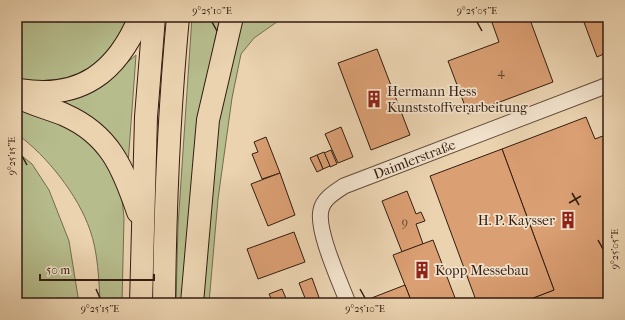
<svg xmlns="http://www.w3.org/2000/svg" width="625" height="320" viewBox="0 0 625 320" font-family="'IM FELL French Canon',serif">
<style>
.green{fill:#b6bc8c;stroke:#746c4e}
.building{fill:#da9f73;stroke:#331d11}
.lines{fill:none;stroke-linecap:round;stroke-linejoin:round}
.street-casing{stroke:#614a39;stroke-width:17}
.highway-casing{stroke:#331d11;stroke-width:24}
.street{stroke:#f2e2cc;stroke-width:15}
.highway{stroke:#ebd3b0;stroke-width:22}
.ticks{fill:none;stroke:#331d11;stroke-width:1.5}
.labels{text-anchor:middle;stroke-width:3.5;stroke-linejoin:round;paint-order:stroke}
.number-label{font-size:12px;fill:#5d3e2a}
.poi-label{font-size:14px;fill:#331d11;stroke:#f2e2cc;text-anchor:start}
.street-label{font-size:14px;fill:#331d11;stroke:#f2e2cc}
.neatline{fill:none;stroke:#331d11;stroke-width:1.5}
.ticks-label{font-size:10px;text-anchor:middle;fill:#331d11}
</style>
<rect width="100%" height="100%" fill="#ebd3b0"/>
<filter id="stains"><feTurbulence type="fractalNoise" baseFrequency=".005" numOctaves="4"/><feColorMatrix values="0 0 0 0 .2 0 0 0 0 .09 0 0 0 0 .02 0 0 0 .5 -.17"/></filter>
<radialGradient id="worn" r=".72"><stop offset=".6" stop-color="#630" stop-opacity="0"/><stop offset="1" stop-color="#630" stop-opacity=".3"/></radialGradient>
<g class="green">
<polygon points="17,17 133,17 117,50 75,82 17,83"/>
<path d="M192 17H220C198 111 192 207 183 303H176L178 226Z"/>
<polygon points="237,17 284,17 254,38 241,54 232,98 218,199 209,303 198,303 218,97"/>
<polygon points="136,55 128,164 53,102 100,85"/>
<path d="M17 106 62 123 98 147 121 190 124 218 122 303H100C99 281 98 252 90 230 78 195 47 156 17 134Z"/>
<polygon points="17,152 32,164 49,190 69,241 79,303 17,303"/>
</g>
<g class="building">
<polygon points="490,17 529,17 553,82 468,114 448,61 499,42"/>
<polygon points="582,17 608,17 608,52 597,57"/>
<polygon points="377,49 410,135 371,150 338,63"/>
<polygon points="586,117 595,139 608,134 608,303 520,303 554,290 502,149"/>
<polygon points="341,127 353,157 338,163 325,134"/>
<polygon points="266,137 280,173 262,179 252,154 258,152 254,142"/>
<polygon points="502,149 554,290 520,303 477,303 430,176"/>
<polygon points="331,150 337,164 330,167 324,153"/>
<polygon points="324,152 330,166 323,169 317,155"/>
<polygon points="317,155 323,169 317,172 310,158"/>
<polygon points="280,173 295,215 268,226 251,184"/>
<polygon points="407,191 416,214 421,212 425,221 416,224 423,244 402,252 382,201"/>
<polygon points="294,232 305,262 258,279 247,249"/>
<polygon points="433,240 457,303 412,303 393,255"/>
<polygon points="312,278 321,303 307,303 299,283"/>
<polygon points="405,285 412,303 370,303 369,299"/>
<polygon points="282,289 288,303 258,303 271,298 269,294"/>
</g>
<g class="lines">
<g class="street-casing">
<g id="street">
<path id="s1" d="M348 303C340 282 316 230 321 210 323 199 335 192 344 186L608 85"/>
</g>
</g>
<g class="highway-casing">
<g id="highway">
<path d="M20 90C81 100 117 72 140 17"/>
<path d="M17 96C32 105 49 108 65 115 110 135 123 168 138 212"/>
<polyline points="141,303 146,117 154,17"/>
<path d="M164 303C165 207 169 112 178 17"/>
<polyline points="192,303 208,120 232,17"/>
</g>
</g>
<use href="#street" class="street"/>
<use href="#highway" class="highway"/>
</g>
<path class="ticks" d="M212 22 217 31M477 22 482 31M22 156 27 165M572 193 579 205M569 203 581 196M598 240 603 249M96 289 100 298M360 289 365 298"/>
<defs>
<g id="building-bare" transform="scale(1.38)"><path d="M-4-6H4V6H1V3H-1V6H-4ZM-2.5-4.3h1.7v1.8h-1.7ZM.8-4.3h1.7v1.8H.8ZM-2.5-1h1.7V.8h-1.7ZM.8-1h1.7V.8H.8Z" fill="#8f2418" stroke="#f2e2cc" stroke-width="2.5" paint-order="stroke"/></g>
</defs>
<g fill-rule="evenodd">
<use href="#building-bare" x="374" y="99"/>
<use href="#building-bare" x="568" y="220"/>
<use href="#building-bare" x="422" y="270"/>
</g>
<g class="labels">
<g class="number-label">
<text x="501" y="76">4</text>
<text x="405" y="226">9</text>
</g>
<g class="poi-label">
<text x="387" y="96">Hermann Hess<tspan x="387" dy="16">Kunststoffverarbeitung</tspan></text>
<text x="555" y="225" text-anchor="end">H. P. Kaysser</text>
<text x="435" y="275">Kopp Messebau</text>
</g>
<g class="street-label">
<text dy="5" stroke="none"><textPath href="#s1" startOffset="207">Daimlerstraße</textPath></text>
</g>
</g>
<rect width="625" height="320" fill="none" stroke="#ebd3b0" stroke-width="44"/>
<path d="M40 274v6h114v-6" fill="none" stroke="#331d11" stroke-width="2"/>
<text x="46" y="274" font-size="12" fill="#331d11" stroke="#f2e2cc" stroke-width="3" paint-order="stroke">50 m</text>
<rect x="22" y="22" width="581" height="276" class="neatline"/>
<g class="ticks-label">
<text x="212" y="14">9°25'10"E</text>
<text x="477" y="14">9°25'05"E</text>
<text transform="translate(11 156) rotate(-90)" y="4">9°25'15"E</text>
<text transform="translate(614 249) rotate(-90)" y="4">9°25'05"E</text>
<text x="100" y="312">9°25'15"E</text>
<text x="365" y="312">9°25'10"E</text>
</g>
<rect width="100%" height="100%" filter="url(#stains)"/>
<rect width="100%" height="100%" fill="url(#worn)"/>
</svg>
